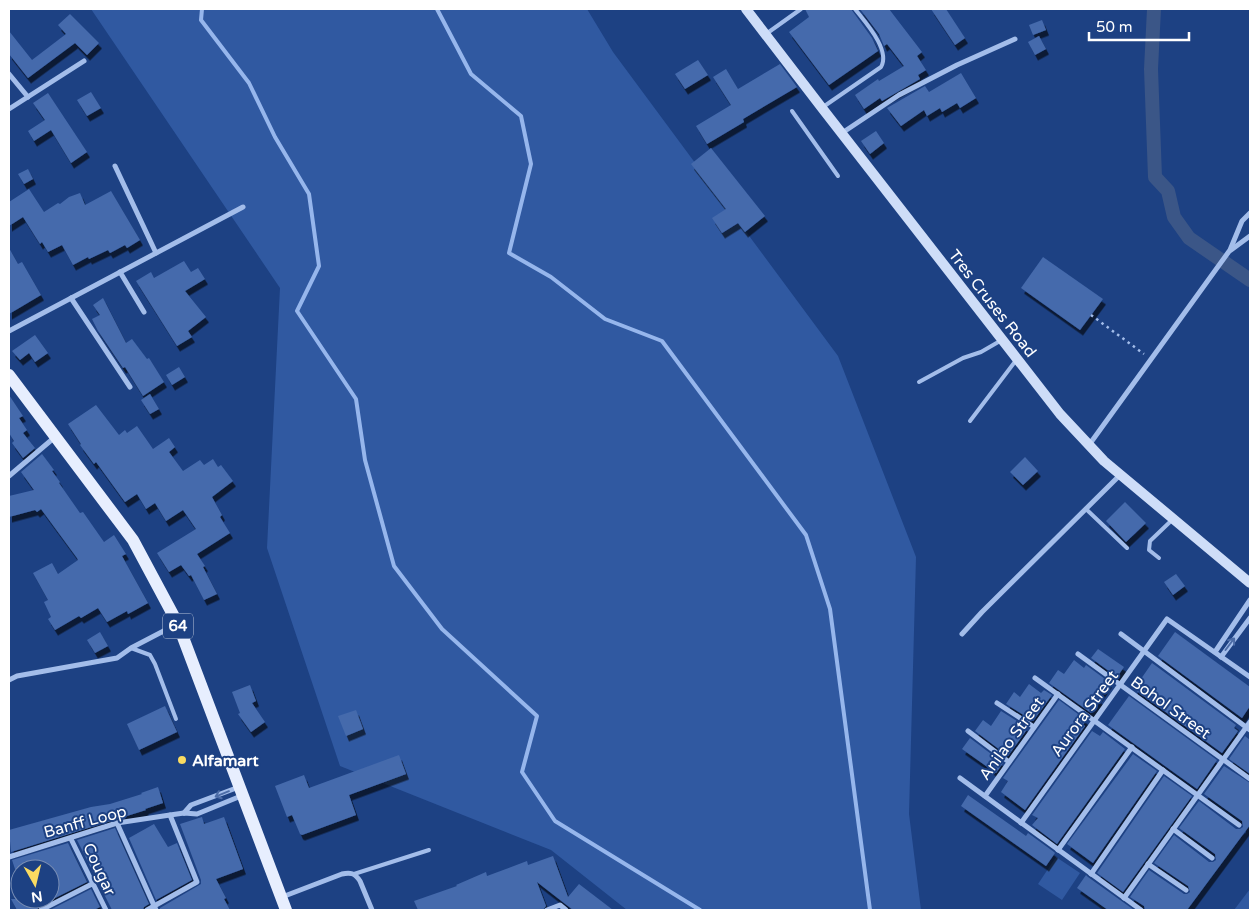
<svg xmlns="http://www.w3.org/2000/svg" width="1259" height="919" viewBox="0 0 1259 919" font-family="'Varela Round',sans-serif">
<style>
.green{fill:#3059a1}
.lines{fill:none;stroke-linecap:round;stroke-linejoin:round}
.stream{stroke:#96b6ec;stroke-width:4}
.canal{stroke:#3b5687;stroke-width:14}
.building{fill:#456aac;filter:url(#shadow)}
.path{stroke:#a3bdea;stroke-width:2.5;stroke-dasharray:2.5 4;stroke-linecap:butt}
.lane{stroke:#a3bdea;stroke-width:4}
.street{stroke:#a3bdea;stroke-width:5}
.secondary{stroke:#ceddf8;stroke-width:10}
.primary{stroke:#e7eefe;stroke-width:12}
.oneway{stroke:#4c6ca7}
.poi-dot{fill:#fadb61;stroke:#1d4183;stroke-width:2}
.labels{text-anchor:middle;stroke-width:4;stroke-linejoin:round;paint-order:stroke}
.shield{fill:#1d4183;stroke:#bbc6da;stroke-width:1}
.shield-label{font-size:15px;font-weight:bold;fill:#fff}
.street-label{font-size:16px;fill:#fff;stroke:#1d4183}
.poi-label{font-size:16px;font-weight:bold;fill:#fff;stroke:#1d4183;text-anchor:start}
</style>
<defs>
<filter id="shadow"><feDropShadow dx="3" dy="5.5" stdDeviation="0" flood-color="#0009"/></filter>
</defs>
<rect width="100%" height="100%" fill="#1d4183"/>
<g class="green">
<polygon points="91,9 587,9 613,52 838,356 916,557 909,814 921,910 627,910 551,850 340,766 267,548 280,288"/>
<polygon points="1056,857 1080,873 1062,900 1038,884"/>
<polygon points="1250,889 1250,910 1234,910"/>
</g>
<g class="lines">
<g class="stream">
<polyline points="202,9 201,20 249,83 275,137 309,194 319,266 297,311 356,399 365,460 394,566 442,629 537,716 522,772 555,821 700,910"/>
<polyline points="437,9 471,74 521,116 531,164 509,253 551,277 605,319 662,341 806,535 830,609 870,910"/>
</g>
<polyline class="canal" points="1154,9 1151,69 1155,177 1168,191 1174,217 1189,238 1250,280"/>
</g>
<g class="building">
<polygon points="805,9 851,9 872,38 878,51 829,85 789,32 809,17"/>
<polygon points="860,9 889,9 922,52 917,56 926,70 918,75 920,79 882,101 880,98 864,109 855,95 878,79 879,81 904,66 887,44 884,46 879,34"/>
<polygon points="931,9 946,9 965,38 955,45"/>
<polygon points="70,14 99,43 87,55 75,43 28,78 9,54 9,31 32,60 66,34 58,25"/>
<polygon points="1042,20 1046,30 1033,35 1029,25"/>
<polygon points="1039,36 1046,49 1035,55 1028,42"/>
<polygon points="698,60 708,75 685,89 675,74"/>
<polygon points="780,64 797,87 743,119 744,122 707,144 696,126 731,105 713,77 726,69 738,89"/>
<polygon points="961,73 976,98 960,108 957,103 942,112 940,108 927,116 924,110 901,126 887,108 925,86 929,92"/>
<polygon points="91,92 101,108 87,116 77,100"/>
<polygon points="48,93 87,152 71,163 51,130 34,141 28,131 45,120 33,103"/>
<polygon points="876,131 884,143 870,154 861,141"/>
<polygon points="711,148 765,216 745,232 738,223 722,233 712,218 726,209 691,164"/>
<polygon points="28,169 33,179 24,184 18,174"/>
<polygon points="29,189 44,212 58,203 60,204 69,197 80,193 85,205 111,191 140,240 127,248 125,245 110,253 108,250 89,259 88,257 73,265 62,245 48,252 42,242 40,244 23,217 9,226 9,202"/>
<polygon points="9,248 18,264 22,262 41,295 9,314"/>
<polygon points="1043,257 1103,299 1080,330 1021,288"/>
<polygon points="184,261 191,272 198,268 205,279 185,291 206,317 188,331 192,337 177,346 136,281 151,272 154,278"/>
<polygon points="103,298 126,343 132,339 147,359 149,358 164,382 143,396 125,367 123,368 98,331 92,319 100,315 93,305"/>
<polygon points="35,335 48,353 35,362 29,353 20,360 12,351"/>
<polygon points="179,367 185,377 172,385 166,375"/>
<polygon points="150,394 159,409 150,414 141,400"/>
<polygon points="9,395 23,416 19,418 27,430 23,433 35,448 23,458 12,443 14,441 9,433"/>
<polygon points="96,405 119,435 125,430 127,433 137,426 153,449 169,438 175,447 169,452 183,471 200,460 204,465 213,459 218,467 221,465 233,481 212,497 222,515 220,517 230,533 197,554 205,566 203,567 217,594 204,600 191,575 189,576 181,565 169,572 157,553 196,529 183,510 166,521 155,503 146,509 137,494 125,502 96,462 94,464 80,445 81,444 68,424"/>
<polygon points="42,454 54,470 52,471 60,482 59,483 80,513 83,512 104,542 114,535 126,554 122,556 148,603 128,614 127,611 107,622 98,608 81,618 79,616 55,630 48,619 51,617 44,602 48,600 33,573 52,563 58,574 78,560 77,558 41,509 37,512 35,510 9,517 9,496 34,490 21,472"/>
<polygon points="1025,457 1038,471 1023,485 1010,472"/>
<polygon points="1125,502 1146,523 1126,542 1106,521"/>
<polygon points="1176,574 1185,586 1173,595 1164,582"/>
<polygon points="100,632 108,646 95,653 87,640"/>
<polygon points="1175,632 1250,687 1250,706 1242,718 1158,656"/>
<polygon points="1098,649 1124,667 1117,677 1091,658"/>
<polygon points="1074,660 1084,668 1086,665 1109,682 1098,698 1101,700 1091,713 1049,683 1058,670 1064,674"/>
<polygon points="1152,663 1236,725 1234,728 1238,731 1222,753 1134,689"/>
<polygon points="1029,684 1041,693 1044,690 1052,695 1033,721 1006,704 1014,692 1020,697"/>
<polygon points="250,685 256,701 252,703 265,722 251,732 238,714 240,713 232,692"/>
<polygon points="1129,696 1217,760 1197,789 1108,725"/>
<polygon points="1059,700 1086,720 1083,725 1085,726 1025,810 1001,792 1008,781 1003,778"/>
<polygon points="165,706 177,732 139,750 127,724"/>
<polygon points="356,710 363,729 346,736 338,716"/>
<polygon points="1001,711 1028,728 1008,756 975,731 983,720 991,726"/>
<polygon points="1092,731 1100,736 1103,732 1125,749 1057,844 1032,825 1038,818 1032,815"/>
<polygon points="1245,736 1250,740 1250,774 1229,759"/>
<polygon points="970,738 1003,763 996,773 962,749"/>
<polygon points="1133,754 1157,771 1093,863 1067,844"/>
<polygon points="399,755 406,774 349,795 356,815 302,835 300,834 292,815 287,817 275,786 304,775 309,788"/>
<polygon points="1224,766 1250,783 1250,825 1187,910 1145,910 1144,906 1130,897 1149,870 1184,894 1187,894 1190,892 1188,886 1154,863 1174,835 1209,862 1213,862 1216,860 1215,854 1179,828 1199,801 1236,829 1240,829 1243,827 1242,821 1204,794"/>
<polygon points="1164,776 1192,796 1123,892 1097,873"/>
<polygon points="158,787 163,803 145,809 146,810 11,852 9,830 91,807 110,804 142,794 141,793"/>
<polygon points="968,795 1026,836 1028,833 1054,852 1055,853 1046,866 961,806"/>
<polygon points="202,817 204,824 224,817 243,869 216,879 226,898 224,899 230,910 160,910 160,908 201,884 201,880 180,824"/>
<polygon points="154,824 168,847 177,843 192,880 156,900 129,838"/>
<polygon points="115,828 149,904 144,907 143,910 112,910 77,840"/>
<polygon points="68,843 87,882 39,906 37,910 17,910 11,899 50,899 50,869 15,869 12,860"/>
<polygon points="553,856 568,897 579,884 613,910 573,910 537,882 546,906 543,910 418,910 414,901 457,886 456,885 486,872 487,876 527,861 528,865"/>
<polygon points="1086,875 1088,877 1134,910 1108,910 1077,888"/>
<polygon points="91,889 100,907 94,910 50,910"/>
</g>
<g class="lines">
<polyline class="path" points="1091,315 1144,354"/>
<g class="lane">
<polyline points="766,34 801,9"/>
<path d="M823 107 881 67C891 50 865 22 855 9"/>
<polyline points="792,111 838,176"/>
<polyline points="919,382 963,358 981,352 1000,341"/>
<polyline points="970,421 1017,359"/>
<polyline points="1086,509 1127,548"/>
<polyline points="1159,558 1149,550 1150,541 1172,520"/>
<polyline points="131,648 150,655 155,664 176,719"/>
<polyline points="354,874 429,850"/>
</g>
<g class="street">
<polyline points="9,74 28,97"/>
<polyline points="9,109 84,61"/>
<polyline points="842,133 899,95 957,65 1015,39"/>
<polyline points="115,166 156,253"/>
<polyline points="1231,250 1250,236"/>
<polyline points="120,272 144,312"/>
<polyline points="71,298 130,387"/>
<polyline points="9,331 243,207"/>
<polyline points="1089,445 1230,250 1242,221 1250,213"/>
<polyline points="9,476 55,437"/>
<polyline points="962,634 982,612 1120,475"/>
<polyline points="1121,634 1250,730"/>
<polyline points="1215,652 1250,600"/>
<polyline points="1078,654 1250,779"/>
<polyline points="1221,657 1250,618"/>
<polyline points="1035,678 1239,825"/>
<polyline points="9,680 17,676 117,658 131,648 177,624"/>
<polyline points="997,703 1034,727"/>
<polyline points="968,731 1009,762"/>
<polyline points="960,778 1141,910"/>
<polyline points="985,796 1058,694"/>
<polyline points="184,813 191,805 239,787"/>
<polyline points="117,823 156,910"/>
<polyline points="1021,823 1167,619 1250,677"/>
<polyline points="1173,829 1212,858"/>
<polyline points="71,839 106,910"/>
<polyline points="1058,850 1132,747"/>
<polyline points="9,857 117,823 170,815 184,813 197,814 241,796"/>
<polyline points="1148,864 1186,890"/>
<polyline points="1091,874 1163,770"/>
<path d="M282 897 342 874C350 872 355 873 360 881L372 910"/>
<polyline points="1124,898 1250,722"/>
<polyline points="41,910 92,884"/>
<polyline points="147,910 197,882 170,815"/>
<polyline points="547,910 560,905 566,910"/>
</g>
<polyline class="secondary" points="746,9 822,108 1060,414 1104,461 1250,583"/>
<polyline class="primary" points="9,375 133,540 178,624 286,910"/>
</g>
<defs><path id="oneway-shaft" d="M-6 0H5M1.5-3L5.5 0L1.5 3" fill="none" stroke-width="1.6" stroke-linecap="round" stroke-linejoin="round" transform="scale(1.25)"/></defs>
<g class="oneway">
<use href="#oneway-shaft" transform="translate(1230 644) rotate(-53)"/>
<use href="#oneway-shaft" transform="translate(222 794) rotate(158)"/>
</g>
<circle class="poi-dot" cx="182" cy="760" r="5"/>
<g class="labels">
<rect class="shield" x="163" y="613.5" width="30" height="25" rx="4"/>
<g class="shield-label">
<text x="178" y="631">64</text>
</g>
<g class="street-label">
<text transform="translate(993 303) rotate(52)" y="6">Tres Cruses Road</text>
<text transform="translate(1171 707) rotate(36)" y="6">Bohol Street</text>
<text transform="translate(1084 713) rotate(-54)" y="6">Aurora Street</text>
<text transform="translate(1011 738) rotate(-54)" y="6">Anilao Street</text>
<text transform="translate(85 821) rotate(-15)" y="6">Banff Loop</text>
<text transform="translate(100 869) rotate(65)" y="6">Cougar</text>
</g>
<g class="poi-label">
<text x="192" y="766">Alfamart</text>
</g>
</g>
<rect width="1259" height="919" fill="none" stroke="#ffffff" stroke-width="20"/>
<g transform="translate(35 884) rotate(172)"><circle r="24" fill="#1d4183" stroke="#778db5"/>
<path d="M0-4L9 19L0 12L-9 19Z" fill="#fadb61"/>
<text y="-8" font-size="14" font-weight="bold" text-anchor="middle" fill="#ffffff">N</text>
</g>
<path d="M1089 32v8h100v-8" fill="none" stroke="#ffffff" stroke-width="2.5"/>
<text x="1096" y="32" font-size="15" fill="#ffffff" stroke="#1d4183" stroke-width="4" paint-order="stroke">50 m</text>
</svg>
